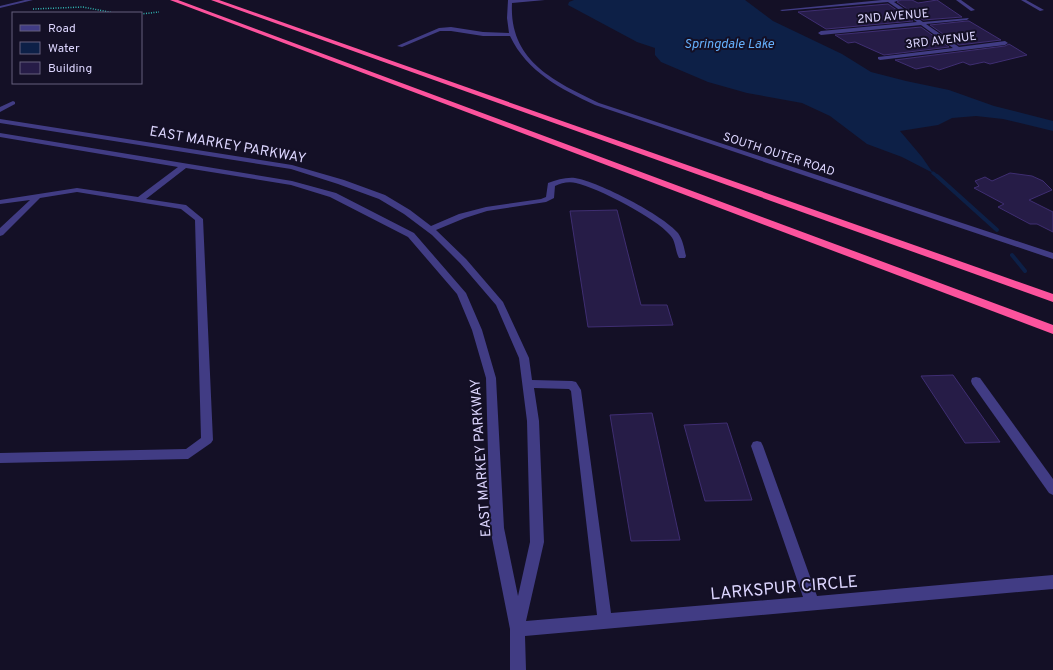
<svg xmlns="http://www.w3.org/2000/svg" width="1053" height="670" viewBox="0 0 1053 670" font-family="Overpass,sans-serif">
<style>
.water{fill:#0d2047}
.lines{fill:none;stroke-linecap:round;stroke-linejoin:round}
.stream-far1{stroke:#0d2047;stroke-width:3.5}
.stream{stroke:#0d2047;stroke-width:4}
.building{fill:#261c47;stroke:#3f2e72}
.path{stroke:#32b6b3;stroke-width:1.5;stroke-dasharray:1 1.5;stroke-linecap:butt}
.minor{fill:#413c84;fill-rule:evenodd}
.highway{fill:#fc539d;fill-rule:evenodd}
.labels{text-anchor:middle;stroke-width:4;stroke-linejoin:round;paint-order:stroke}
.far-street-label{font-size:12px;fill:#dcd5fe;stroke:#141026}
.far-water-label{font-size:13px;font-style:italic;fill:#65b0fc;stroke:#141026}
.street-label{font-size:14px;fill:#dcd5fe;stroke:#141026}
.near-street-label{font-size:17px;fill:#dcd5fe;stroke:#141026}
</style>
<rect width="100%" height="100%" fill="#141026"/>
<polygon class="water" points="574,0 745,0 773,21 842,54 871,72 906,81 949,90 994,106 1053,121 1053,131 1003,119 976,116 952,118 938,125 900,131 922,157 933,173 902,157 867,144 830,116 802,103 747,93 708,82 661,62 655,55 655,48 637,42 568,5 569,2"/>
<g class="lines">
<polyline class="stream-far1" points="933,173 938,177"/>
<g class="stream">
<polyline points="937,176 997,230"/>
<polyline points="1012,255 1025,271"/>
</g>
</g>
<g class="building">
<polygon points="901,0 912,0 918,3 937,0 962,17 923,20 897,2"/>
<polygon points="888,4 913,21 826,29 798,12"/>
<polygon points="967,21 969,21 1001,40 959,45 930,25"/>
<polygon points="921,27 949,47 884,55 855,42 848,43 835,35"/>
<polygon points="1009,44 1027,55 990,64 984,62 970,65 963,62 939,70 930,66 916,69 895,60 1005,46"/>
<polygon points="1010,173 1032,176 1043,181 1052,190 1029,200 1053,212 1053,232 1037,224 1030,224 998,207 1004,204 974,188 979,186 975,181 985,177 992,181"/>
<polygon points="617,210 641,305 667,305 673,325 588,327 570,211"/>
<polygon points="953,375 1000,442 965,443 921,376"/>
<polygon points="652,413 680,540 631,541 610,415"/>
<polygon points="727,423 752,500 705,501 684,425"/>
</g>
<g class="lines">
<g class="path">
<polyline points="33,9 83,7 114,13"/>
<polyline points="141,14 159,12"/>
</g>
<g class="minor">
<polygon points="25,0 33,0 0,8 0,6"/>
<path d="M508 0H545L512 3C509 61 554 81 599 103L1053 253V259L595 105C561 89 527 72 510 36H483L451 31H440L402 47 397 46 439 28 451 27 483 32 509 33 507 18Z"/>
<polygon points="882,0 900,0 894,2 923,22 969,18 967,20 926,24 959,47 1005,41 1008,43 1005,45 880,60 878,59 878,57 953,48 921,25 821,35 818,33 821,31 917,22 888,2 782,11 780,10"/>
<polygon points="956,0 961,0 975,10 971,11"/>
<polygon points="1021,0 1026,0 1044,10 1040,11"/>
<polygon points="13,101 15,102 15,104 0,112 0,107"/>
<path d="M0 119 292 165 344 180 385 195 410 210 431 226 459 214 486 207 541 199 546 197 548 183C557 180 566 177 575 178 599 182 663 215 678 233 683 240 684 248 686 256L685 258H679C675 251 676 241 670 235 656 218 598 188 576 183 569 181 561 183 555 186L554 198 546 202 487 211 465 218 436 230 466 259 503 302 529 358 532 380 572 381 576 382 581 390 611 613 803 597 751 446 753 442 757 441 761 442 763 446 817 596 1053 575V589L525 636 526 670H510V629L490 528 486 378 472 330 457 294 408 237 330 197 291 185 186 168 146 199 186 205 203 219 213 440 211 443 188 459 0 463V453L186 449 201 438 195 220 181 209 77 192 40 198 3 235 0 236V228L30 200 0 204V200L77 188 138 197 178 167 0 137V133L292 181 336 193 414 233 466 293 482 330 496 378 504 528 518 596 530 542 527 421 519 358 496 305 460 263 432 235 404 214 379 199 338 184 291 169 0 123ZM534 388 569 389 571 391 597 615 526 621 544 542 539 421Z"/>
<polygon points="976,377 980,378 1053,479 1053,495 1049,493 972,384 971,381 972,378"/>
</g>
<g class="highway">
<polygon points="170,0 178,0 1053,325 1053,334"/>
<polygon points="211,0 219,0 1053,294 1053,302"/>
</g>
</g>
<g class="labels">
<g class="far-street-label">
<text transform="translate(893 16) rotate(-5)" y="4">2ND AVENUE</text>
<text transform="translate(941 40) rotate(-7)" y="4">3RD AVENUE</text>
<text transform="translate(779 154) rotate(18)" y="4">SOUTH OUTER ROAD</text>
</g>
<g class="far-water-label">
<text x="729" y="48">Springdale Lake</text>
</g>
<g class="street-label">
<text transform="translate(228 144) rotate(10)" y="5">EAST MARKEY PARKWAY</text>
<text transform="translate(480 458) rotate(-94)" y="5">EAST MARKEY PARKWAY</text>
</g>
<g class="near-street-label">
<text transform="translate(784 587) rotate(-5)" y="6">LARKSPUR CIRCLE</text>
</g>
</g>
<rect x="12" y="12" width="130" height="72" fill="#141026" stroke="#645f7c"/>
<rect x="20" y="25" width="20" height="6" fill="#413c84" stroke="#645f7c"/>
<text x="48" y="32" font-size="12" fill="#dcd5fe">Road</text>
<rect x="20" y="42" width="20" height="12" fill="#0d2047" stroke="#645f7c"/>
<text x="48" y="52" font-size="12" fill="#dcd5fe">Water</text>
<rect x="20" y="62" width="20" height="12" fill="#261c47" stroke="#645f7c"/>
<text x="48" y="72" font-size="12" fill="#dcd5fe">Building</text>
</svg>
